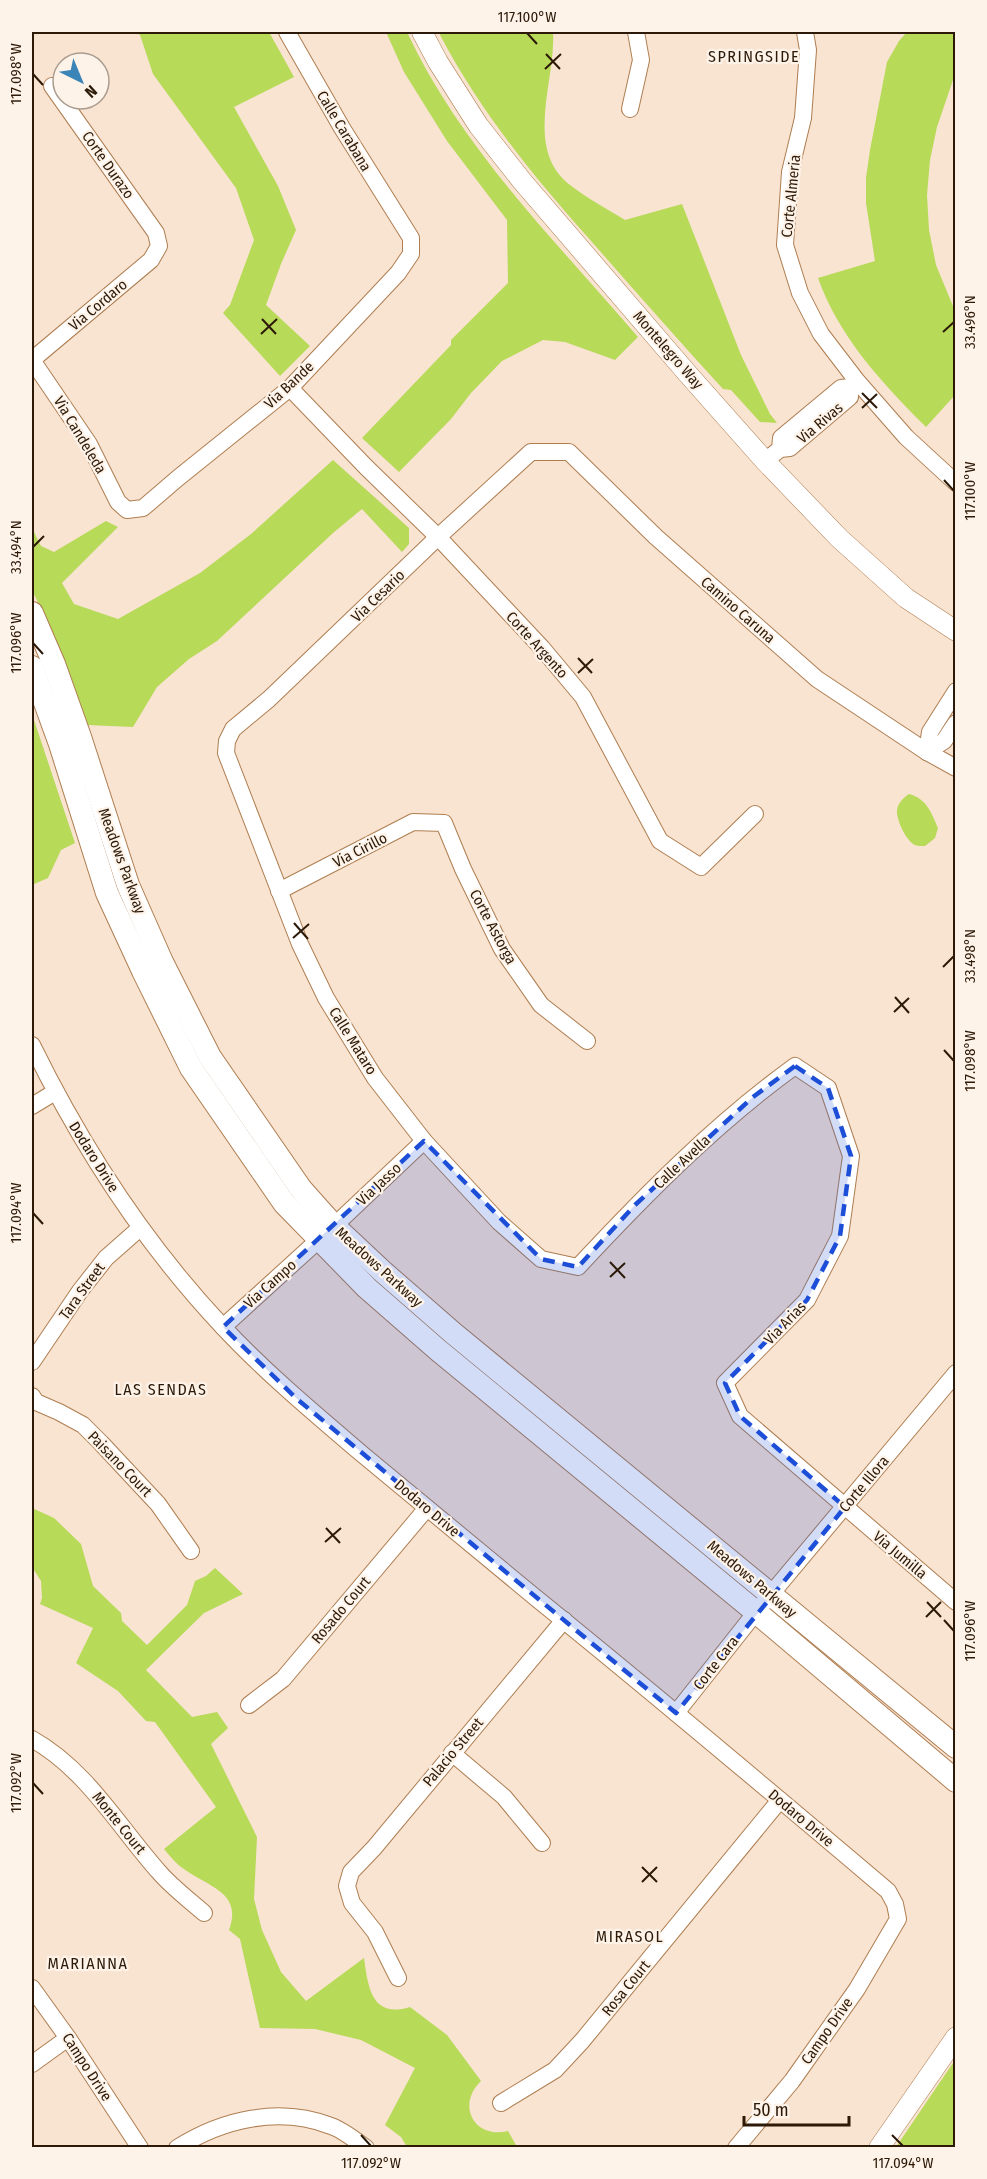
<svg xmlns="http://www.w3.org/2000/svg" width="987" height="2179" viewBox="0 0 987 2179" font-family="'Fira Sans Condensed',sans-serif">
<style>
.green{fill:#b7da58}
.lines{fill:none;stroke-linecap:round;stroke-linejoin:round}
.minor-casing{stroke:#ae7e51;stroke-width:18}
.tertiary-casing{stroke:#ae7e51;stroke-width:21}
.secondary-casing{stroke:#ae7e51;stroke-width:24}
.minor{stroke:#fff;stroke-width:16}
.tertiary{stroke:#fff;stroke-width:20}
.secondary{stroke:#fff;stroke-width:22}
.marked{fill:#1d4ed8;fill-opacity:0.2;stroke:#1d4ed8;stroke-width:4.5;stroke-dasharray:12 8;stroke-linejoin:round}
.ticks{fill:none;stroke:#2c1907;stroke-width:2}
.labels{text-anchor:middle;stroke-width:4.5;stroke-linejoin:round;paint-order:stroke}
.street-label{font-size:15px;fill:#2c1907;stroke:#fef3e9}
.neighbourhood-label{font-size:16px;letter-spacing:1.5px;fill:#2c1907;stroke:#fef3e9}
.neatline{fill:none;stroke:#2c1907;stroke-width:2}
.ticks-label{font-size:15px;text-anchor:middle;fill:#2c1907}
</style>
<rect width="100%" height="100%" fill="#f9e3d1"/>
<g class="green">
<polygon points="135,32 269,32 294,77 234,107 278,186 296,230 281,264 266,305 310,346 280,376 223,313 230,305 254,240 236,188 153,74 140,35"/>
<path d="M386 32H407C461 148 555 240 638 337L615 360 565 342 543 340 502 361 471 393 451 419 399 472 362 438 451 345V340L508 283 507 220 447 141 404 72Z"/>
<path d="M441 32H553C556 81 523 148 570 185 587 198 607 209 625 220L682 204 741 355 770 414 777 423 760 422 731 390 723 389C681 343 640 297 599 250 539 183 482 115 440 35Z"/>
<path d="M907 32H956L955 74 937 127 930 160 927 195 929 230 936 265 955 311V395L926 427C882 383 839 337 818 278L875 261 866 203V178L870 150 887 62 899 41Z"/>
<polygon points="333,460 409,528 409,544 402,552 362,509 333,533 217,641 189,659 157,687 133,727 87,725 46,619 32,590 32,528 41,546 54,552 106,521 118,527 62,583 74,604 118,619 200,573 251,534"/>
<polygon points="32,714 75,843 61,850 48,878 32,885"/>
<path d="M909 794C927 799 931 812 938 828L935 838 925 846C924 846 916 846 915 845 906 841 896 819 897 810 898 803 903 798 909 794Z"/>
<path d="M32 1508 54 1518 81 1544 93 1586 121 1613 122 1621 147 1645 187 1605 195 1581 206 1576 215 1568 243 1594 204 1613 146 1670 192 1717 217 1712 228 1728 211 1744 257 1837 254 1899 262 1930 281 1972 306 2001 364 1958C368 1986 371 2019 410 2007L447 2035 481 2081C456 2105 474 2139 508 2131L517 2147H407L401 2137 385 2125 415 2068 361 2040 315 2029 260 2028 240 1939 229 1930C243 1892 208 1887 184 1869 176 1864 170 1856 164 1849L216 1807 155 1722 146 1721 118 1691 76 1663 93 1628 40 1604 42 1598 41 1581 32 1567Z"/>
<polygon points="955,2060 955,2147 896,2147"/>
</g>
<g class="lines">
<g class="minor-casing">
<g id="minor">
<polyline points="805,32 808,50 803,118 790,172 785,245 800,293 821,334 857,381 906,437 956,483"/>
<polyline points="630,109 641,60 636,32"/>
<polyline points="32,360 89,444 118,502 127,510 143,508 178,478 290,388 398,273 411,254 411,238 342,128 287,32"/>
<polyline points="32,360 151,260 159,246 156,233 52,86"/>
<polyline points="290,388 366,467 438,537 542,648 583,697 660,841 701,867 755,814"/>
<polyline points="780,449 781,438 841,388 850,387 857,382"/>
<polyline points="765,461 780,449 790,448 850,397 850,387"/>
<polyline points="927,752 930,732 956,691"/>
<polyline points="927,752 944,741 956,723"/>
<path d="M956 768 927 752 817 679 656 537 569 452H531L438 537 269 699 233 729 227 741 226 753 300 944 326 998 375 1078 424 1141 499 1222 541 1259 578 1267C645 1195 715 1124 795 1066L828 1088 851 1156 840 1236 807 1300 725 1383 740 1416 956 1602"/>
<polyline points="279,891 413,822 444,823 463,869 502,949 541,1005 587,1041"/>
<path d="M32 1045C82 1147 144 1243 223 1327 266 1373 314 1413 362 1454 420 1502 478 1550 536 1598 655 1694 772 1793 888 1891L895 1904 898 1919 857 1989 792 2081 736 2148"/>
<polyline points="32,1106 55,1092"/>
<polyline points="223,1327 334,1226 424,1141"/>
<polyline points="32,1362 80,1291 106,1258 140,1228"/>
<polyline points="32,1396 36,1402 59,1412 83,1425 101,1443 158,1504 191,1551"/>
<polyline points="249,1705 283,1679 427,1508"/>
<polyline points="676,1713 756,1612 956,1373"/>
<path d="M32 1739C87 1770 118 1826 159 1872 172 1887 189 1900 204 1913"/>
<polyline points="452,1753 504,1797 542,1843"/>
<polyline points="398,1978 375,1932 352,1903 347,1886 351,1872 374,1848 564,1620"/>
<polyline points="32,1988 68,2038 140,2148"/>
<polyline points="32,2064 68,2038"/>
<polyline points="501,2103 555,2070 582,2041 780,1800"/>
<path d="M177 2148C223 2119 279 2106 331 2126 343 2130 355 2140 366 2148"/>
</g>
</g>
<g class="tertiary-casing">
<g id="tertiary">
<polyline points="422,32 438,62 478,125 522,181 687,373 765,461 840,539 906,598 956,631"/>
<polyline points="879,2148 956,2037"/>
</g>
</g>
<g class="secondary-casing">
<g id="secondary">
<polyline points="32,613 54,664 80,737 128,885 162,962 210,1057 301,1189 334,1226 382,1271 453,1333 956,1747"/>
<polyline points="32,667 60,744 107,893 143,971 191,1068 284,1203 367,1288 438,1350 756,1612 956,1781"/>
</g>
</g>
<use href="#minor" class="minor"/>
<use href="#tertiary" class="tertiary"/>
<use href="#secondary" class="secondary"/>
</g>
<path class="marked" d="M795 1066 828 1088 851 1156 840 1236 807 1300 725 1383 740 1416 845 1507 676 1713 297 1399 223 1327 424 1141 541 1259 578 1267 635 1205 753 1097Z"/>
<path class="ticks" d="M527 33 537 44M546 54 560 69M545 69 561 54M33 74 43 85M262 319 276 334M943 332 954 322M261 334 277 319M862 393 877 408M862 408 877 394M944 480 954 491M33 547 44 536M33 643 43 654M578 658 592 673M578 673 593 659M294 923 308 939M293 938 309 924M943 967 954 956M895 997 909 1013M894 1012 909 998M944 1050 954 1061M33 1213 43 1224M610 1262 625 1278M610 1277 625 1263M326 1528 340 1543M325 1542 341 1528M927 1602 941 1617M926 1617 941 1602M944 1620 954 1631M33 1783 43 1794M642 1867 657 1882M642 1882 657 1867M361 2135 371 2146M892 2135 903 2146"/>
<g class="labels">
<g class="street-label">
<text transform="translate(344 131) rotate(59)" y="5">Calle Carabana</text>
<text transform="translate(108 165) rotate(55)" y="5">Corte Durazo</text>
<text transform="translate(791 196) rotate(-84)" y="5">Corte Almeria</text>
<text transform="translate(98 305) rotate(-40)" y="5">Via Cordaro</text>
<text transform="translate(668 350) rotate(49)" y="5">Montelegro Way</text>
<text transform="translate(289 385) rotate(-43)" y="5">Via Bande</text>
<text transform="translate(820 423) rotate(-40)" y="5">Via Rivas</text>
<text transform="translate(80 435) rotate(59)" y="5">Via Candeleda</text>
<text transform="translate(378 596) rotate(-44)" y="5">Via Cesario</text>
<text transform="translate(738 610) rotate(41)" y="5">Camino Caruna</text>
<text transform="translate(537 645) rotate(48)" y="5">Corte Argento</text>
<text transform="translate(360 850) rotate(-27)" y="5">Via Cirillo</text>
<text transform="translate(122 861) rotate(70)" y="5">Meadows Parkway</text>
<text transform="translate(493 927) rotate(62)" y="5">Corte Astorga</text>
<text transform="translate(353 1041) rotate(58)" y="5">Calle Mataro</text>
<text transform="translate(94 1157) rotate(58)" y="5">Dodaro Drive</text>
<text transform="translate(682 1162) rotate(-43)" y="5">Calle Avella</text>
<text transform="translate(379 1184) rotate(-43)" y="5">Via Jasso</text>
<text transform="translate(379 1267) rotate(42)" y="5">Meadows Parkway</text>
<text transform="translate(270 1284) rotate(-42)" y="5">Via Campo</text>
<text transform="translate(82 1291) rotate(-54)" y="5">Tara Street</text>
<text transform="translate(785 1323) rotate(-46)" y="5">Via Arias</text>
<text transform="translate(120 1464) rotate(46)" y="5">Paisano Court</text>
<text transform="translate(864 1484) rotate(-50)" y="5">Corte Illora</text>
<text transform="translate(427 1508) rotate(40)" y="5">Dodaro Drive</text>
<text transform="translate(900 1555) rotate(40)" y="5">Via Jumilla</text>
<text transform="translate(752 1579) rotate(40)" y="5">Meadows Parkway</text>
<text transform="translate(341 1610) rotate(-50)" y="5">Rosado Court</text>
<text transform="translate(716 1663) rotate(-52)" y="5">Corte Cara</text>
<text transform="translate(453 1752) rotate(-50)" y="5">Palacio Street</text>
<text transform="translate(801 1818) rotate(40)" y="5">Dodaro Drive</text>
<text transform="translate(119 1823) rotate(51)" y="5">Monte Court</text>
<text transform="translate(626 1988) rotate(-51)" y="5">Rosa Court</text>
<text transform="translate(827 2031) rotate(-55)" y="5">Campo Drive</text>
<text transform="translate(87 2067) rotate(57)" y="5">Campo Drive</text>
</g>
<g class="neighbourhood-label">
<text x="754" y="62">SPRINGSIDE</text>
<text x="161" y="1395">LAS SENDAS</text>
<text x="630" y="1942">MIRASOL</text>
<text x="88" y="1969">MARIANNA</text>
</g>
</g>
<rect width="987" height="2179" fill="none" stroke="#fef3e9" stroke-width="66"/>
<g transform="translate(81 81) rotate(137)"><circle r="28" fill="#fef3e9" stroke="#aa9c8f" stroke-width="1.5"/>
<path d="M0-4.5L10 22L0 15L-10 22Z" fill="#3b84b8"/>
<text y="-9" font-size="16" font-weight="bold" text-anchor="middle" fill="#2c1907">N</text>
</g>
<path d="M744 2116v9h105v-9" fill="none" stroke="#2c1907" stroke-width="3"/>
<text x="753" y="2116" font-size="18" fill="#2c1907" stroke="#fef3e9" stroke-width="4.5" paint-order="stroke">50 m</text>
<rect x="33" y="33" width="921" height="2113" class="neatline"/>
<g class="ticks-label">
<text x="527" y="22">117.100°W</text>
<text transform="translate(16 74) rotate(-90)" y="5">117.098°W</text>
<text transform="translate(970 322) rotate(-90)" y="5">33.496°N</text>
<text transform="translate(970 491) rotate(-90)" y="5">117.100°W</text>
<text transform="translate(16 547) rotate(-90)" y="5">33.494°N</text>
<text transform="translate(16 643) rotate(-90)" y="5">117.096°W</text>
<text transform="translate(970 956) rotate(-90)" y="5">33.498°N</text>
<text transform="translate(970 1061) rotate(-90)" y="5">117.098°W</text>
<text transform="translate(16 1213) rotate(-90)" y="5">117.094°W</text>
<text transform="translate(970 1631) rotate(-90)" y="5">117.096°W</text>
<text transform="translate(16 1783) rotate(-90)" y="5">117.092°W</text>
<text x="371" y="2168">117.092°W</text>
<text x="903" y="2168">117.094°W</text>
</g>
</svg>
